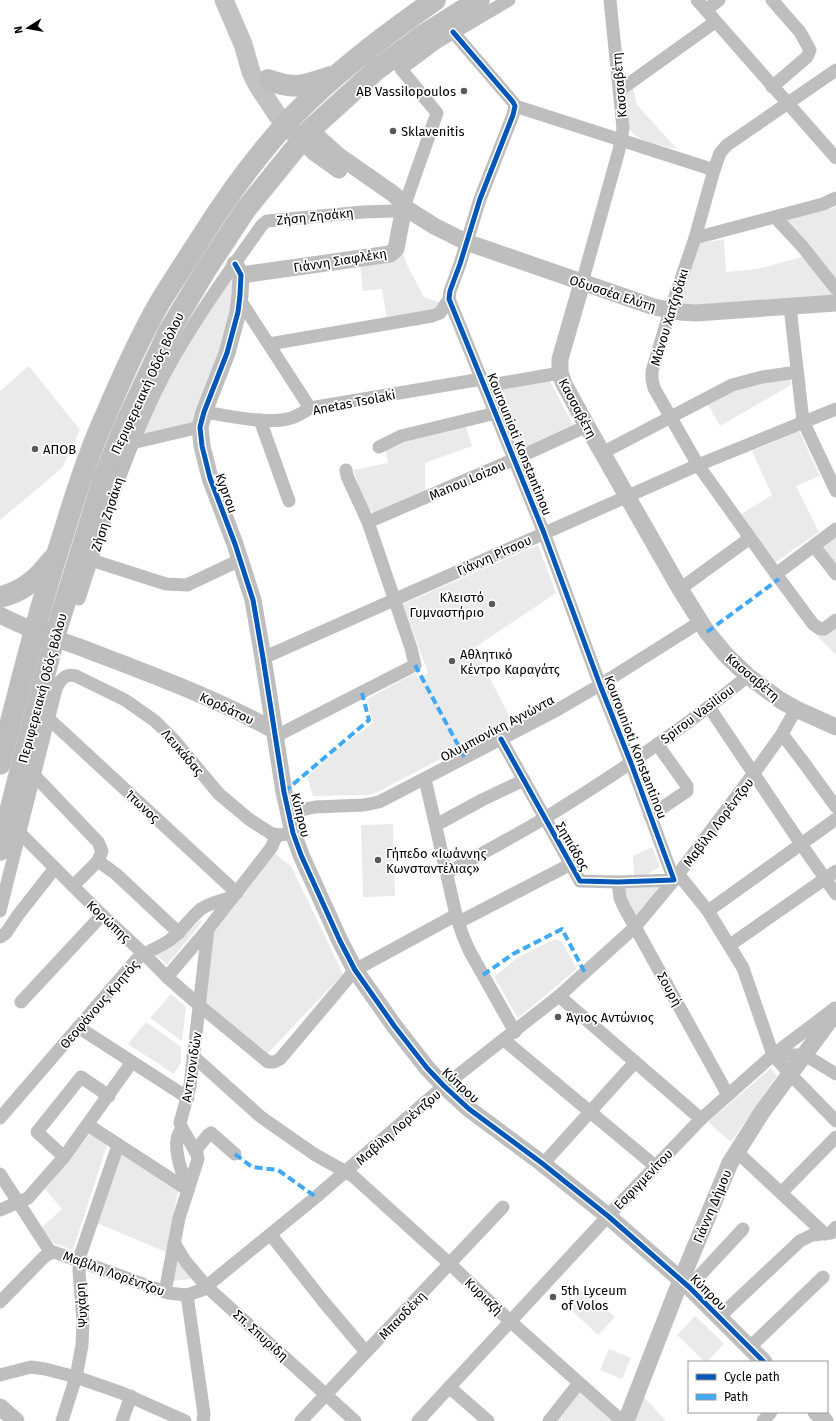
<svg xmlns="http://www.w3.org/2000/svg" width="836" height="1421" viewBox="0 0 836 1421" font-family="'Fira Sans',sans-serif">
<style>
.green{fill:#eaeaea}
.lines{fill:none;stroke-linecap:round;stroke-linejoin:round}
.primary-casing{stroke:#dbdbdb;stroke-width:22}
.minor{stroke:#bebebe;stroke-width:13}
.tertiary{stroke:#bebebe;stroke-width:17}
.secondary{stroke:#c2c2c2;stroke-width:19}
.primary{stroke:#bdbdbd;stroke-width:21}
.quiet{stroke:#3fa9f5;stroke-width:4;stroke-dasharray:8 4;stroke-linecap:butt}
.cycleway-casing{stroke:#fff;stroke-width:8}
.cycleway{stroke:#0057b8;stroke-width:5}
.poi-dot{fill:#595959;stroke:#fff;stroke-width:1.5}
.labels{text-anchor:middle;stroke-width:3.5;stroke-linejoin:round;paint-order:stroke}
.street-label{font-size:13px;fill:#000;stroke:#fff}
.poi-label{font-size:13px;fill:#000;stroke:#fff;text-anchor:start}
</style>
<rect width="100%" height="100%" fill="#fff"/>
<g class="green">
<path d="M633 89 637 105 677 149C661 145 630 142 627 122 625 112 626 102 625 93Z"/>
<polygon points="836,207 836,285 782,219"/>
<polygon points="724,239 726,272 757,269 805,256 836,295 680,306 680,300 697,244"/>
<polygon points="404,255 406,263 424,297 441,303 434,312 387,320 382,289 363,291 360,263"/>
<polygon points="231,278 233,280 235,291 206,397 192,422 175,429 139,437 183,348"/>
<polygon points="29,366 80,430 62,468 0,520 0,391"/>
<polygon points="790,376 791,385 720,426 707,403 732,389"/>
<polygon points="550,381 573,425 520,449 495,390"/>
<polygon points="465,424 472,446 425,463 425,492 374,516 372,510 368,511 353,470 388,463 385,449 397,443"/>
<polygon points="799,431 820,476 796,486 819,532 774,563 741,514 772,495 752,451"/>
<polygon points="836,536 836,564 822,546"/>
<polygon points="538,545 556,593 474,648 512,721 378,792 370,795 313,796 307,777 339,748 373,723 367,699 415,673 418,679 428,673 403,604"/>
<polygon points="836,626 836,655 818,637"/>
<polygon points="393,824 395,896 363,897 361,825"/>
<polygon points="652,847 660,867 646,875 634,875 633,856"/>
<polygon points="274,853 291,866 343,974 268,1053 204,1001 211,930"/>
<polygon points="627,885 657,886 660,888 637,917 633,917 623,889"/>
<polygon points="200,920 202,922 167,965 155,954 187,933"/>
<polygon points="555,939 562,942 577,969 518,1018 494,977 518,957"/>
<polygon points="171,994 186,1007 182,1041 150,1018"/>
<polygon points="146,1022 181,1047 181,1062 174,1074 128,1044"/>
<polygon points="771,1068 777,1076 731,1142 708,1122"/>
<polygon points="90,1133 107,1145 73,1250 53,1243 42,1227 62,1209 45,1189"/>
<polygon points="120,1154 178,1191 166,1252 97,1223"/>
<polygon points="175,1257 193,1279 171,1281"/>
<polygon points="584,1288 615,1317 598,1335 567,1306"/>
<polygon points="695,1316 724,1344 707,1362 705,1362 677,1335"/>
<polygon points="609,1349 631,1358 622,1379 600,1370"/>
<polygon points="579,1391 612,1421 555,1421"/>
<polygon points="641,1394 666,1421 631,1421"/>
</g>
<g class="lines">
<g class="primary-casing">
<g id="primary">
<path d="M268 80C297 90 302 86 330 77"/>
<path d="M0 597C23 592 38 578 52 560"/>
<path d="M0 764C20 686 39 608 64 532 74 499 85 465 98 433 117 389 136 344 160 302 173 281 186 261 199 241 226 198 260 151 295 114 337 71 386 34 435 0"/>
<polyline points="0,850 54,638 104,477 124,427 168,333 205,271 246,209 310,130 376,70 422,36 479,0"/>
</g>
</g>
<g class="minor">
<polyline points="697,0 836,158"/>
<polyline points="772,0 800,32 810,50 807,57 772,87"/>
<polyline points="706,10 719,0"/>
<polyline points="453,32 513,102 515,106 513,115 480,199 460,264 450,291 449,299 544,533 600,685 631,763 674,880 618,882 580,881 501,739"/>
<polyline points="836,70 727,145 720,153 714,170 695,238 670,311 652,371 652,379 654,388 698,465 776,574 813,624 820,629 824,629 836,620"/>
<polyline points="620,90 715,22"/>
<polyline points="515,106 714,170"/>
<polyline points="775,217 802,246 836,289"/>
<polyline points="695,238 823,204 836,198"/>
<polyline points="582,283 619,150 623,129 622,118 610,0"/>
<polyline points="240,300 310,408"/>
<polyline points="790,307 803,421 836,491"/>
<polyline points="269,344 432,316 440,313 449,299"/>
<polyline points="485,386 560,373"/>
<path d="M204 412C228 416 268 425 291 418 298 416 304 412 310 408L482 379"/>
<polyline points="260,420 289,501"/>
<polyline points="132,443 200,427"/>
<polyline points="379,447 401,436 496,413"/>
<polyline points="602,453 732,385 762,377 797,372"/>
<polyline points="368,522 515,459 587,426"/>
<polyline points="814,546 836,574"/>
<polyline points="91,560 166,584 187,585 240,560"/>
<polyline points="776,574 836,529"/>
<polyline points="680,589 750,538"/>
<path d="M79 599C104 521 127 446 165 373 193 321 228 273 262 225L267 221 363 212 392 211 404 207 437 113 401 69 436 43 509 0"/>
<polyline points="263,658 698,465 836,409"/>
<polyline points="709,707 801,844 836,894"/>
<polyline points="49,719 237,893"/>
<polyline points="275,731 282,733 415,665 411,648 368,522 347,476 346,470"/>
<polyline points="782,734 804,763 836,807"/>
<polyline points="34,775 98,842 102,851 98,861 116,874 179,933"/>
<polyline points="425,779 456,915 463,936 469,950 515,1032"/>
<polyline points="288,813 315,807 364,805 379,802 557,710 600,685 700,622"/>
<polyline points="650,816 687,791 687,786 657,744"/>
<polyline points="436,825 482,800 524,780"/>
<polyline points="20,833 102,915 144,954 167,977 200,1006 268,1062 274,1062 280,1059 355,970 456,915"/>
<path d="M447 873C479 855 513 837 545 818 615 775 684 728 748 676"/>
<polyline points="679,875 708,911 743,968 773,1055 790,1074 836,1121"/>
<polyline points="618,882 620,898 624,907 728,1095"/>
<polyline points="73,886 98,861"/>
<path d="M0 911 56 689C60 680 65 673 76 676L125 700 155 721 173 739 219 794 250 820 272 834 280 835 293 833"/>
<polyline points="708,911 836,819"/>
<polyline points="459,922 571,864"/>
<polyline points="0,937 6,933 18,915 55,868"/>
<polyline points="730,945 836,871"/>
<polyline points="167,977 208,929 271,848 277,835"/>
<polyline points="559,996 701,1119"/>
<polyline points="21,1002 102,915"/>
<polyline points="78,1027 188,1098"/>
<polyline points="504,1040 655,1166"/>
<polyline points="773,1055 805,1055 836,1074"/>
<polyline points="193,1056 261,1117 314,1154 346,1172 354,1177 450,1264 510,1321 622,1421"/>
<path d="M0 1118 138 958C148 951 160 947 170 940 182 931 190 918 201 909 210 903 222 900 233 897"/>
<polyline points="88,1125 188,1190"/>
<path d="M182 1129C169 1142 183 1175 188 1190"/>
<polyline points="195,1151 208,1135 211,1133 235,1154"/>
<polyline points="736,1151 825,1234"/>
<polyline points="64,1157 37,1132 81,1077 109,1096"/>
<polyline points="543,1164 635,1062"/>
<polyline points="0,1174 51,1253"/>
<polyline points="781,1193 836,1137"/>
<polyline points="0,1210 28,1198 64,1157 132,1062"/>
<polyline points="271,1235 323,1301 366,1352"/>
<polyline points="174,1243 186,1262 207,1287 355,1421"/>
<polyline points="689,1287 743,1229"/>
<polyline points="165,1292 179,1218 198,1159 197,1154 183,1130 180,1123 190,1086 208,929"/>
<polyline points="187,1295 204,1414 203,1421"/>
<polyline points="0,1302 44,1257 48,1254 54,1252 168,1293 187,1295 202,1290 316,1197 444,1086 559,996 635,927 674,880 754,773 782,734 796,709"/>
<polyline points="719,1317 800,1241 812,1235 831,1233 836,1227"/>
<polyline points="749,1348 823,1277"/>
<polyline points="0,1375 31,1367 45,1369 76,1377 122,1393 185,1421"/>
<polyline points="449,1387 488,1421"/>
<polyline points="62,1421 76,1377 82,1345 83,1322 79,1271 80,1256 118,1145"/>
<polyline points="122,1421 131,1396"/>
<polyline points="301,1421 503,1207"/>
<polyline points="418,1421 608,1216 701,1119 773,1055 835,1008"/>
<polyline points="549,1421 579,1383"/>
<polyline points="763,1421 771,1412"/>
</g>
<g class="tertiary">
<polyline points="310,130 339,156 392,193 398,198 404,207 434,226 466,242 654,307 680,312 696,313 836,303"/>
<polyline points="301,140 315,153 339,170"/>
<polyline points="235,264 241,275 240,295 238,312 227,353 204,412 200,427 202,446 210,478 235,544 253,600 263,658 284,792 293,833 301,855 340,941 355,970 395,1027 427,1068 444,1086 469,1109 543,1164 608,1216 689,1287 764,1362"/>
<polyline points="241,275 390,254 396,249 404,207"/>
<polyline points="582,283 560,359 560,373 564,384 587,426 680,589 707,632 726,655 748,676 780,700 796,709 836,727"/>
<path d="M0 615C26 629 54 638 82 648 147 673 214 697 275 731"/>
<polyline points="0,1407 16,1421"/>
<polyline points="816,1412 825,1421"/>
<polyline points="626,1421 675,1295 730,1163 762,1112 836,1012"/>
</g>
<polyline class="secondary" points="224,0 243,44 251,72 258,86 278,116 301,140"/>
<use href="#primary" class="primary"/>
<g class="quiet">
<polyline points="707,632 779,579"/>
<polyline points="415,665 465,758"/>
<polyline points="284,792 369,720 362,693"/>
<polyline points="483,975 513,954 562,929 585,973"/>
<polyline points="235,1154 252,1167 278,1170 316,1197"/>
</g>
<g class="cycleway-casing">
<g id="cycleway">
<polyline points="453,32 513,102 515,106 513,115 480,199 460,264 450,291 449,299 544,533 600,685 631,763 674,880 618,882 580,881 501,739"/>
<polyline points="235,264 241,275 240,295 238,312 227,353 204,412 200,427 202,446 210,478 235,544 253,600 263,658 284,792 293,833 301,855 340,941 355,970 395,1027 427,1068 444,1086 469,1109 543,1164 608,1216 689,1287 764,1362"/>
</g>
</g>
<use href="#cycleway" class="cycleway"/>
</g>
<g class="poi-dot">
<circle cx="464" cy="91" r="4"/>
<circle cx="393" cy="131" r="4"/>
<circle cx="35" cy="449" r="4"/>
<circle cx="492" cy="604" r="4"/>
<circle cx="452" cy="661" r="4"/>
<circle cx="378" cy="860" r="4"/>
<circle cx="558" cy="1017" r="4"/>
<circle cx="553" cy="1297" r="4"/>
</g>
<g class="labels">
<g class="street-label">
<text transform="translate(619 85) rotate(-95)" y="5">Κασσαβέτη</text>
<text transform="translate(315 216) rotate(-6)" y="5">Ζήση Ζησάκη</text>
<text transform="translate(340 260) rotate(-9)" y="5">Γιάννη Σιαφλέκη</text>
<text transform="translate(613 293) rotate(18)" y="5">Οδυσσέα Ελύτη</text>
<text transform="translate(669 317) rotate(-73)" y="5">Μάνου Χατζηδάκι</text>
<text transform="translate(147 383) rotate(-65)" y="5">Περιφερειακή Οδός Βόλου</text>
<text transform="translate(354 402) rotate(-11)" y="5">Anetas Tsolaki</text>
<text transform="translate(578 408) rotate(62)" y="5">Κασσαβέτη</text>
<text transform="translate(520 444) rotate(68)" y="5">Kourounioti Konstantinou</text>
<text transform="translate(467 480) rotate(-23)" y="5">Manou Loizou</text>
<text transform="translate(227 493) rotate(70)" y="5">Kyprou</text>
<text transform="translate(107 514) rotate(-72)" y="5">Ζήση Ζησάκη</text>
<text transform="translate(494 555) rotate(-24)" y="5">Γιάννη Ρίτσου</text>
<text transform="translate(753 677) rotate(40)" y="5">Κασσαβέτη</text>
<text transform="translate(42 688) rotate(-75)" y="5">Περιφερειακή Οδός Βόλου</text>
<text transform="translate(227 708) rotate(25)" y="5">Κορδάτου</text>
<text transform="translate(697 714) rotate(-37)" y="5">Spirou Vasiliou</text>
<text transform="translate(497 728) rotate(-28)" y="5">Ολυμπιονίκη Αγνώντα</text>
<text transform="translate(636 747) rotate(69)" y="5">Kourounioti Konstantinou</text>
<text transform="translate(183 752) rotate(49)" y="5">Λευκάδας</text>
<text transform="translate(143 806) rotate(43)" y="5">Ίτωνος</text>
<text transform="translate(301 815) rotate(76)" y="5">Κύπρου</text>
<text transform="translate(718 822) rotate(-53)" y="5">Μαβίλη Λορέντζου</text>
<text transform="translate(573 846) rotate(60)" y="5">Σηπιάδος</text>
<text transform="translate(109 921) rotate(43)" y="5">Κορώπης</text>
<text transform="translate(670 989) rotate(61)" y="5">Σουρή</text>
<text transform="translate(99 1004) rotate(-49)" y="5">Θεοφάνους Κρητός</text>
<text transform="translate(191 1067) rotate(-81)" y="5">Αντιγονιδών</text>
<text transform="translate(461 1085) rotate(43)" y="5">Κύπρου</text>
<text transform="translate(398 1127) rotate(-41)" y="5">Μαβίλη Λορέντζου</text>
<text transform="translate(643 1179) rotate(-46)" y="5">Εσφιγμενίτου</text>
<text transform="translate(712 1206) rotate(-67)" y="5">Γιάννη Δήμου</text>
<text transform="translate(114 1273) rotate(20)" y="5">Μαβίλη Λορέντζου</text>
<text transform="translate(709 1292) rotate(45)" y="5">Κύπρου</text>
<text transform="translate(484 1296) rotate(44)" y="5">Κυριαζή</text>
<text transform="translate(81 1305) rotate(-94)" y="5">Ψυχάρη</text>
<text transform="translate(402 1315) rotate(-46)" y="5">Μπασδέκη</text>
<text transform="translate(261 1335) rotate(42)" y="5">Σπ. Σπυρίδη</text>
</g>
<g class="poi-label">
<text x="456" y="96" text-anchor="end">AB Vassilopoulos</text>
<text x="401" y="136">Sklavenitis</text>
<text x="43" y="454">ΑΠΟΒ</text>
<text x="484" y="602" text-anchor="end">Κλειστό<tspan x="484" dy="15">Γυμναστήριο</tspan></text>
<text x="460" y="659">Αθλητικό<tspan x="460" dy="15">Κέντρο Καραγάτς</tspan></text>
<text x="386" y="858">Γήπεδο «Ιωάννης<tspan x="386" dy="15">Κωνσταντέλιας»</tspan></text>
<text x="566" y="1022">Άγιος Αντώνιος</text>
<text x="561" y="1295">5th Lyceum<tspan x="561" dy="15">of Volos</tspan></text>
</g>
</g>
<rect x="688" y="1361" width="140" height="52" fill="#ffffff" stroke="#999999"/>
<rect x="696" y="1374" width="20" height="6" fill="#0057b8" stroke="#999999"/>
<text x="724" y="1381" font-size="12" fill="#000000">Cycle path</text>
<rect x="696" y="1394" width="20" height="6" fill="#3fa9f5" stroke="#999999"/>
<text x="724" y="1401" font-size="12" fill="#000000">Path</text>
<g transform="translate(28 28) rotate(259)" stroke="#ffffff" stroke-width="3" paint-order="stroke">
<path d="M0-3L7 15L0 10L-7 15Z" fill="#000000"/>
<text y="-6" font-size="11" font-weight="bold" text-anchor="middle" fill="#000000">N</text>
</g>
</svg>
